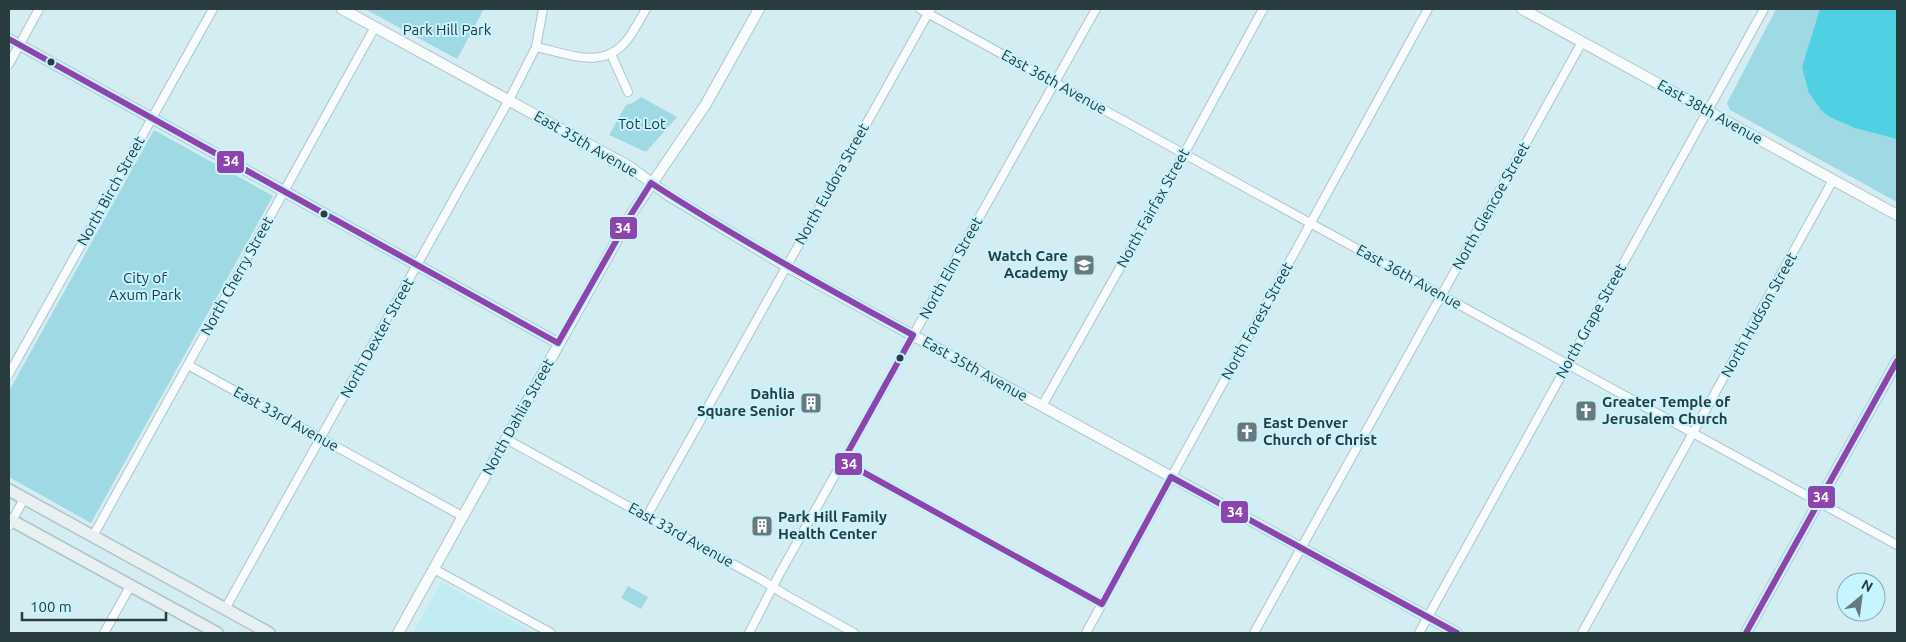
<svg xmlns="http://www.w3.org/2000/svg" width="1906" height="642" viewBox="0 0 1906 642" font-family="Ubuntu,sans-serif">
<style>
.built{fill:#c2ecf4}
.green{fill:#9ed9e4}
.water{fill:#50d0e3}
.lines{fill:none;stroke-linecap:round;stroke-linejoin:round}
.minor-casing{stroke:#b0c4c8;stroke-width:10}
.tertiary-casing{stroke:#b0c4c8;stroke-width:12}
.secondary-casing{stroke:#b0c4c8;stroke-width:14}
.minor{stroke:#f9fcfd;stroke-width:8}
.tertiary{stroke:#f9fcfd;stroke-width:10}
.secondary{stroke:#e8f0f2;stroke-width:11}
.bus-1-casing{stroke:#c7f5ff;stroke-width:10}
.bus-1{stroke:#8e44ad;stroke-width:6}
.bus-dot{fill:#293c40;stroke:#c7f5ff;stroke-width:2}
.labels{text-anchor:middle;stroke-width:4;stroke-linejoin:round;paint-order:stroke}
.park-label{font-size:15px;fill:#20383d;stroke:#c7f5ff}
.street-label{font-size:15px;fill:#293c40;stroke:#c7f5ff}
.poi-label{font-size:15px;font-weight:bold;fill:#293c40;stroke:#c7f5ff;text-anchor:start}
.line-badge{stroke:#c7f5ff;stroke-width:2}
.badge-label{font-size:14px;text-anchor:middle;font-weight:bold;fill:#fff}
</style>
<rect width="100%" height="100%" fill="#d4edf2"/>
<polygon class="built" points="441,582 534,633 413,633"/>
<g class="green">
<polygon points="365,9 484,9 457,59"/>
<polygon points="1776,9 1897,9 1897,202 1730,110 1727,103"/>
<polygon points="641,97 677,117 646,152 609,135 626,105 633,103"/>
<polygon points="154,130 273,196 91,523 9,477 9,391"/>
<polygon points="628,586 648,597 641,609 621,598"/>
</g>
<polygon class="water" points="1820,9 1897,9 1897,139 1855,128 1830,117 1821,110 1809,93 1802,67"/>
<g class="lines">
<g class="minor-casing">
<g id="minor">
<polyline points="920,9 1897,545"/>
<path d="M536 47C570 54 606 72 630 36 636 27 641 18 646 9"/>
<polyline points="611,54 628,92"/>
<polyline points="9,64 39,9"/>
<polyline points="188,365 462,516"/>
<polyline points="9,374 213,9"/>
<polyline points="1042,406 1184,154 1263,9"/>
<polyline points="506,439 760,579 786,595 854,633"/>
<polyline points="843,461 1102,604"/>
<polyline points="647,516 930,10"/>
<polyline points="9,526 24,499"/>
<polyline points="93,536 375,27"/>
<polyline points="434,569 551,633"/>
<polyline points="225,609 509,100 536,47 543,9"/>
<polyline points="104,633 131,585"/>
<polyline points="749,633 780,573 1096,9"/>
<polyline points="1086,633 1428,9"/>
<polyline points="1254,633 1582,42"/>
<polyline points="1419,633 1764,9"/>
<polyline points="1582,633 1833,180"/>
</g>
</g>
<g class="tertiary-casing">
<g id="tertiary">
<polyline points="342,9 630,167 668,195 786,266 1457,633"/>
<polyline points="1522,9 1897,215"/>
<polyline points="9,39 558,343"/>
<polyline points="398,633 632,213 706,104 759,9"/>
<polyline points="1746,633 1897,361"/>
</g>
</g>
<g class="secondary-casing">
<g id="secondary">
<polyline points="9,490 269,633"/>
<polyline points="9,519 217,633"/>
</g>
</g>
<use href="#minor" class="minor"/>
<use href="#tertiary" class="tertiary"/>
<use href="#secondary" class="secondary"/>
<g class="bus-1-casing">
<g id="bus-1">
<path d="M9 39 558 343 632 213 651 183C736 238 824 287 913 335L843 461 1102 604 1171 477 1457 633"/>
<polyline points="1746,633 1897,361"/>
</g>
</g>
<use href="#bus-1" class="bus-1"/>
</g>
<defs>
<g id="school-square" transform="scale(1.125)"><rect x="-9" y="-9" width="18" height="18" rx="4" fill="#657a7e" stroke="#c7f5ff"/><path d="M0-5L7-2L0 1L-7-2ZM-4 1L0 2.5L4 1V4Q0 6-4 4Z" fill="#fff"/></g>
<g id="building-square" transform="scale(1.125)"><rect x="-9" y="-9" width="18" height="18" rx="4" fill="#657a7e" stroke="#c7f5ff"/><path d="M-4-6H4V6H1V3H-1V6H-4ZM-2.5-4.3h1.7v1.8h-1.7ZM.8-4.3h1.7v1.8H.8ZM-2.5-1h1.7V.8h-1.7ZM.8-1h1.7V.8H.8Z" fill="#fff"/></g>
<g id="church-square" transform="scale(1.125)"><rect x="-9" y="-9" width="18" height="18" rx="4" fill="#657a7e" stroke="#c7f5ff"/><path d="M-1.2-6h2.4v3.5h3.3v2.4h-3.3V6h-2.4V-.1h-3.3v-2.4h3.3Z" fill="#fff"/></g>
</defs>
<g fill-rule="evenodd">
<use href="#school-square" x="1084" y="265"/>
<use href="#building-square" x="811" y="403"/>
<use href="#church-square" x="1586" y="411"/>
<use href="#church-square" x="1247" y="432"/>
<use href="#building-square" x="762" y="526"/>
</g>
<g class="bus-dot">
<circle cx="51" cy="62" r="4.5"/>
<circle cx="324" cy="214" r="4.5"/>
<circle cx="900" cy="358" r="4.5"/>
</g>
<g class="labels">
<g class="park-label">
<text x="447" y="35">Park Hill Park</text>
<text x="642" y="129">Tot Lot</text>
<text x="145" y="283">City of<tspan x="145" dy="17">Axum Park</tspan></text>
</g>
<g class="street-label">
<text transform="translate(1054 82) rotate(29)" y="5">East 36th Avenue</text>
<text transform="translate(1710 112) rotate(29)" y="5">East 38th Avenue</text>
<text transform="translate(586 144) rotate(30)" y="5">East 35th Avenue</text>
<text transform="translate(832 184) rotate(-61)" y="5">North Eudora Street</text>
<text transform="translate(111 191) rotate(-61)" y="5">North Birch Street</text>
<text transform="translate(1491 206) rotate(-61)" y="5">North Glencoe Street</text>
<text transform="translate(1153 208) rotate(-61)" y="5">North Fairfax Street</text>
<text transform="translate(951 268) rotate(-61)" y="5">North Elm Street</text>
<text transform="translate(237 276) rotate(-61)" y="5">North Cherry Street</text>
<text transform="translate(1409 277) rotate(29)" y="5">East 36th Avenue</text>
<text transform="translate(1759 315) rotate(-61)" y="5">North Hudson Street</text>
<text transform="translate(1257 321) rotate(-61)" y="5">North Forest Street</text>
<text transform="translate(1591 321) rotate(-61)" y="5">North Grape Street</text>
<text transform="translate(377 338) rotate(-61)" y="5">North Dexter Street</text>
<text transform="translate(975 369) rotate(29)" y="5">East 35th Avenue</text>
<text transform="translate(518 417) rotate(-61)" y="5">North Dahlia Street</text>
<text transform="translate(286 419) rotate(29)" y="5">East 33rd Avenue</text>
<text transform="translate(681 535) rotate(29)" y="5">East 33rd Avenue</text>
</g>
<g class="poi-label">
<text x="1068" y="261" text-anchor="end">Watch Care<tspan x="1068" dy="17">Academy</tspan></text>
<text x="795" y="399" text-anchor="end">Dahlia<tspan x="795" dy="17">Square Senior</tspan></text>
<text x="1602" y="407">Greater Temple of<tspan x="1602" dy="17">Jerusalem Church</tspan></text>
<text x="1263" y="428">East Denver<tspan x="1263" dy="17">Church of Christ</tspan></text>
<text x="778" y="522">Park Hill Family<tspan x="778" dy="17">Health Center</tspan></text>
</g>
</g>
<g class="line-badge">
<rect x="216" y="150" width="29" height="24" rx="5" fill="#8e44ad"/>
<rect x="609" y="216" width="29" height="24" rx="5" fill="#8e44ad"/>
<rect x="834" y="452" width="29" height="24" rx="5" fill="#8e44ad"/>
<rect x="1807" y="485" width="29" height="24" rx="5" fill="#8e44ad"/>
<rect x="1220" y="500" width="29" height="24" rx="5" fill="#8e44ad"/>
</g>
<g class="badge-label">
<text x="231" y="166">34</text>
<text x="623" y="233">34</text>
<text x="849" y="469">34</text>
<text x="1821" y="502">34</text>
<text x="1235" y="517">34</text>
</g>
<rect width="1906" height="642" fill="none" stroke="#293c40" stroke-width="20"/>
<g transform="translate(1861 597) rotate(29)"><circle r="24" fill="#c7f5ff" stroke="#88abb3"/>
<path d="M0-4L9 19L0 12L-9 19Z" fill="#657a7e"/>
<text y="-8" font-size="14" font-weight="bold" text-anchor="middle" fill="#293c40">N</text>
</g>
<path d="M22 612v8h144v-8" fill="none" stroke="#293c40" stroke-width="2.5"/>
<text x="30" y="612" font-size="15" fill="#293c40" stroke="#c7f5ff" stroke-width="4" paint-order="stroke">100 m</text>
</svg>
